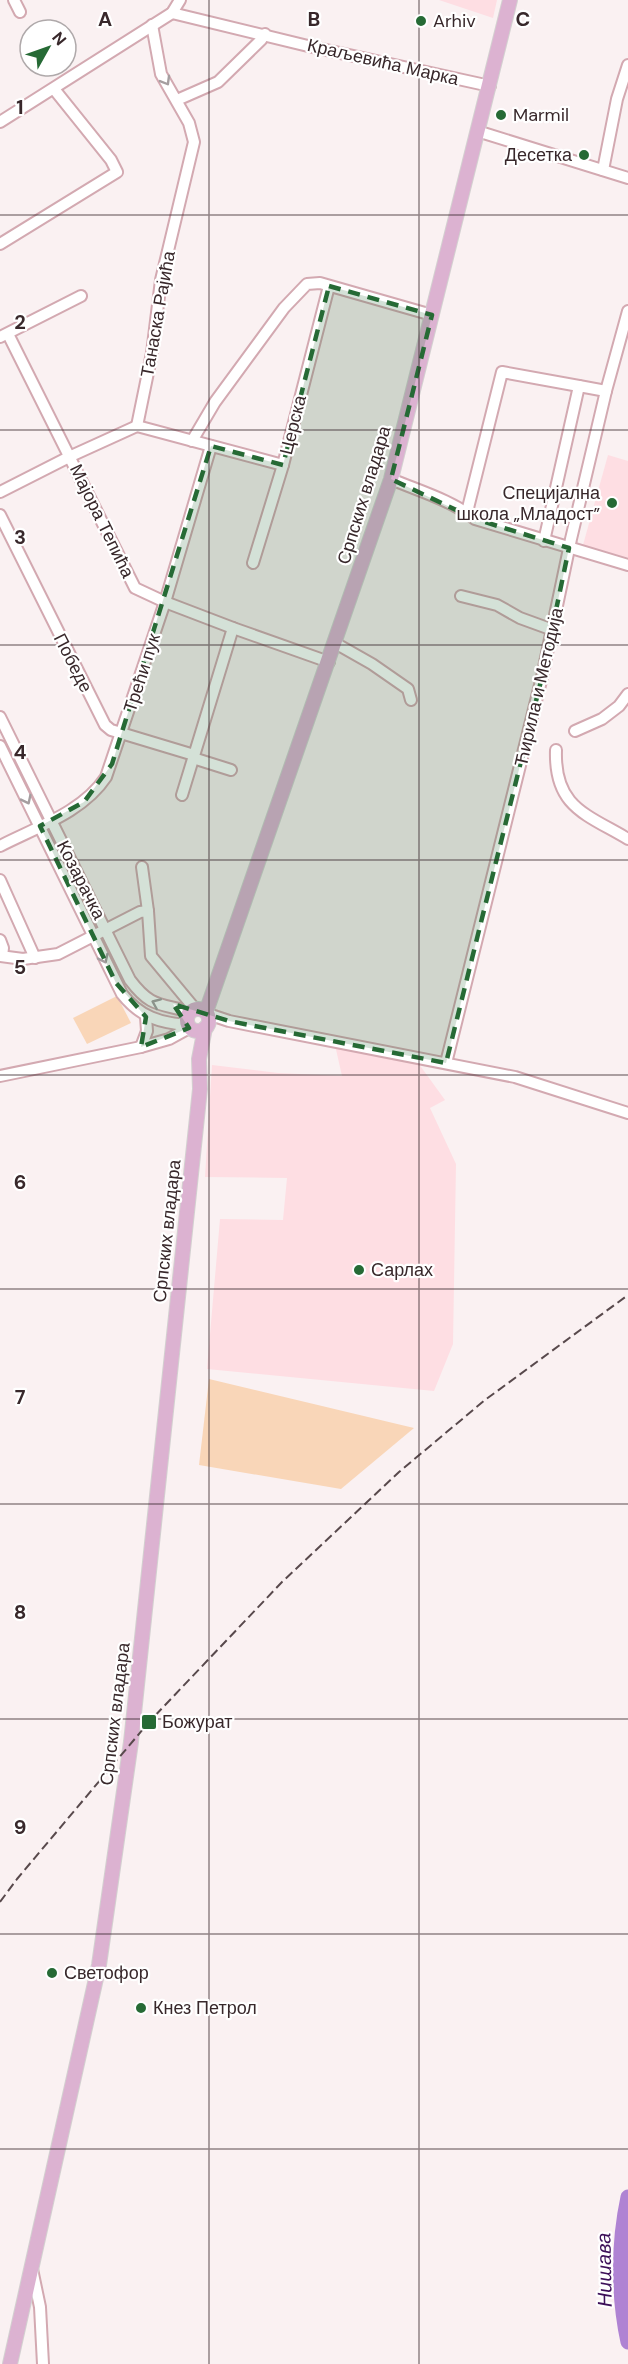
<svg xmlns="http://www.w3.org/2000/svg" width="628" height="2364" viewBox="0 0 628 2364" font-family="'DM Sans',sans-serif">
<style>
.built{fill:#fedee3}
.green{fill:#f9d6b8}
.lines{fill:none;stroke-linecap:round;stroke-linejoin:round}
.river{stroke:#af83d3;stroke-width:15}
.minor-casing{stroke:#d3a9b1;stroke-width:14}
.major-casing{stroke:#d3d0d0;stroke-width:16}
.minor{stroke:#fff;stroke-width:10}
.major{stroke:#dcb2d1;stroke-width:14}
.rail{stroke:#58494c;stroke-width:2;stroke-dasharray:9 4.5;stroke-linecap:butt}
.oneway{stroke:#a59ea0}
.marked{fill:#266a35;fill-opacity:0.2;stroke:#266a35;stroke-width:4.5;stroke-dasharray:12 8;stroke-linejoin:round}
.grid{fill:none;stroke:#38282b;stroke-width:1.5;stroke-opacity:0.55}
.poi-dot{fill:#266a35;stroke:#fff;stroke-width:2}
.labels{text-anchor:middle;stroke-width:4.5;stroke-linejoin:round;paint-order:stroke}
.poi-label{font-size:18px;fill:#38282b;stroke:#fff;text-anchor:start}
.street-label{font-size:18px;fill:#38282b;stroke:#fff}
.water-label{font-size:20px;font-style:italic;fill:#3d1059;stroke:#fff}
.grid-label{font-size:20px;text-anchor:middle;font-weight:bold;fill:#38282b;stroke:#fff;stroke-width:4.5;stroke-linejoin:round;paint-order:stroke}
</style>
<rect width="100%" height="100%" fill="#faf1f2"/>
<g class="built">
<polygon points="439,0 497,0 493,18"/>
<polygon points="608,455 628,461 628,558 583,545"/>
<polygon points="335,1045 416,1060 445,1100 430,1108 456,1164 453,1344 434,1391 207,1369 220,1219 283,1220 287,1178 205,1177 212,1065 278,1073 342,1076"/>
</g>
<g class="green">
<polygon points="117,996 131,1023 87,1044 73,1018"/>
<polygon points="209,1379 414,1428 341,1489 199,1465"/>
</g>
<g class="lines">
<path class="river" d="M628 2197C618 2243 618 2296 628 2342"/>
<g class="minor-casing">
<g id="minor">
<polyline points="14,0 20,12"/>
<polyline points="172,13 308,46 490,86"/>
<polyline points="177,100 218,82 261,40 265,34"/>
<polyline points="0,122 172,13 180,0"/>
<polyline points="477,131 628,178"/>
<polyline points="603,170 617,99 628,65"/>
<polyline points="0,244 117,172 111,160 54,89"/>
<polyline points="8,334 135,588 165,602 233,628 329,662"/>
<polyline points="0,337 81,296"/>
<polyline points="137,426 152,353 161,280 194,142 189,123 161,74 152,25"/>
<polyline points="137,426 283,465"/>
<polyline points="192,441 215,402 284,308 307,284 320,283 432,315"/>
<path d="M391 479C419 491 451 500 475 519L628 565"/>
<polyline points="0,492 71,456 137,426"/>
<polyline points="467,512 502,372 579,386"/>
<polyline points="0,515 105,725 111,730 194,755"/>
<polyline points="544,541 579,386 606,391"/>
<polyline points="253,563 283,465 329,286"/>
<polyline points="461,596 497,605 520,618 553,630"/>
<polyline points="335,643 372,664 408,689 411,700"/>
<path d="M0 717 130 980C151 1008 160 1003 190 1012"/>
<polyline points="575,731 602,719 619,706 628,694"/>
<path d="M0 746 122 994C140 1017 160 1023 188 1025"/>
<path d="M556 750C554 807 586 814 628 839"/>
<polyline points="193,758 231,770"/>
<polyline points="182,795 233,628"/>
<path d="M0 846C37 827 83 812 106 777L165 602 211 446"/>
<polyline points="142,867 148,911 151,956 195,1009"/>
<polyline points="0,880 35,958"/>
<polyline points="0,940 3,948 2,956"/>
<polyline points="0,956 23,959 58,954 140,912 148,911"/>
<polyline points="208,1014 229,1021 515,1077 628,1113"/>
<polyline points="141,1047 147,1031 146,1017"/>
<polyline points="446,1063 542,677 571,539 606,391 628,311"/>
<polyline points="0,1076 141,1047 169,1039 189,1028"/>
<polyline points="32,2269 40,2307 43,2364"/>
</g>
</g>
<g class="major-casing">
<g id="major">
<circle cx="198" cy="1020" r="11"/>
<polyline points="206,1012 391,479 510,0"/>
<polyline points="10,2364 99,1965 131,1742 200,1089 199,1059 205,1028"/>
</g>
</g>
<use href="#minor" class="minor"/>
<use href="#major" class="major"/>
<polyline class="rail" points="0,1902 17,1879 149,1722 282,1582 399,1472 485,1400 628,1295"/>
</g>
<defs><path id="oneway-chevron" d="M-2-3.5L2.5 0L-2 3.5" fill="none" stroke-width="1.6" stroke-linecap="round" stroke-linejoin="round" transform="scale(1.5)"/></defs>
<g class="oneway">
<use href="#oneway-chevron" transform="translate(166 81) rotate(60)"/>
<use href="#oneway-chevron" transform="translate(27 800) rotate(64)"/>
<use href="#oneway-chevron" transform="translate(104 959) rotate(64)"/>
<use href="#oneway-chevron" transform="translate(156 1003) rotate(-157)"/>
</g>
<path class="marked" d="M329 286 432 315 391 479 475 519 569 548 542 677 446 1063 229 1021 173 1004 189 1028 141 1047 146 1017 116 983 40 826 84 802 112 764 211 446 283 465Z"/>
<path class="grid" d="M209 0V2364M419 0V2364M0 215H628M0 430H628M0 645H628M0 860H628M0 1075H628M0 1289H628M0 1504H628M0 1719H628M0 1934H628M0 2149H628"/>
<g class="poi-dot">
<circle cx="421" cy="21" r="6"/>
<circle cx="501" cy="115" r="6"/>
<circle cx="584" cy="155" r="6"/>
<circle cx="612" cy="503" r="6"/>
<circle cx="359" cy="1270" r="6"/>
<rect x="141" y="1714" width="16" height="16" rx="3"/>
<circle cx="52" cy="1973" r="6"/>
<circle cx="141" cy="2008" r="6"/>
</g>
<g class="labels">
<g class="poi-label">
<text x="433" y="27">Arhiv</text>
<text x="513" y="121">Marmil</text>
<text x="572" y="161" text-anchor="end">Десетка</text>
<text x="600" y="499" text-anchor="end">Специјална<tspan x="600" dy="21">школа „Младост”</tspan></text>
<text x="371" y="1276">Сарлах</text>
<text x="162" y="1728">Божурат</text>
<text x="64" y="1979">Светофор</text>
<text x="153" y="2014">Кнез Петрол</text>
</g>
<g class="street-label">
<text transform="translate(383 62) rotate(13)" y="6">Краљевића Марка</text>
<text transform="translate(158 314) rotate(-80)" y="6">Танаска Рајића</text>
<text transform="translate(293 425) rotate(-76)" y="6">Церска</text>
<text transform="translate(364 495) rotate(-73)" y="6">Српских владара</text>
<text transform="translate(102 521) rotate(64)" y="6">Мајора Тепића</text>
<text transform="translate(73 663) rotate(63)" y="6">Победе</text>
<text transform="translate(142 673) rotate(-72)" y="6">Трећи пук</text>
<text transform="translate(539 687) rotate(-77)" y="6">Ћирила и Методија</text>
<text transform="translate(81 880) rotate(63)" y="6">Козарачка</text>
<text transform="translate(167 1231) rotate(-84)" y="6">Српских владара</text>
<text transform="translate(115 1714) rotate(-83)" y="6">Српских владара</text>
</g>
<g class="water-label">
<text transform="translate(604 2270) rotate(-91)" y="7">Нишава</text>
</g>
</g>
<g class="grid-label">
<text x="105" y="26">A</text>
<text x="314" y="26">B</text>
<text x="523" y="26">C</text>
<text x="20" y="114">1</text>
<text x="20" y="329">2</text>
<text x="20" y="544">3</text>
<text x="20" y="759">4</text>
<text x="20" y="974">5</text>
<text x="20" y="1189">6</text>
<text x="20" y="1404">7</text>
<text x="20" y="1619">8</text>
<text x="20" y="1834">9</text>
</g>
<g transform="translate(48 48) rotate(50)"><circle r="28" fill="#ffffff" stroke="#afa9aa" stroke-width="1.5"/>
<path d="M0-4.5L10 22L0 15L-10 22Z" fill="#266a35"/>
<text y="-9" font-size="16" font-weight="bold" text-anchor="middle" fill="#38282b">N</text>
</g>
</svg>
